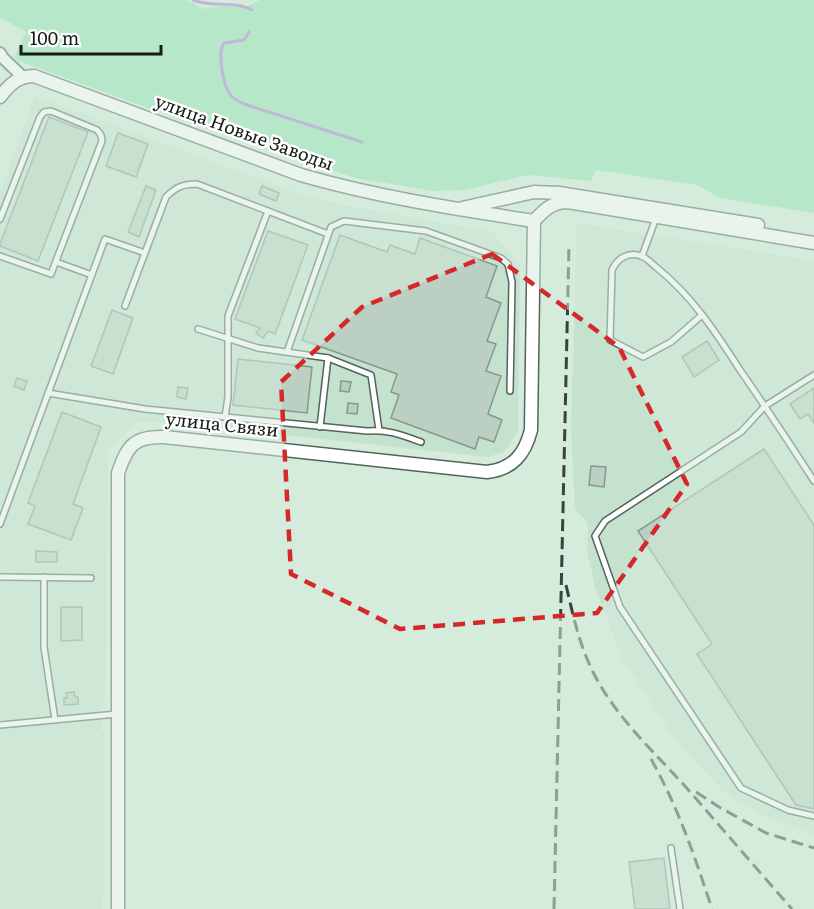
<svg xmlns="http://www.w3.org/2000/svg" width="814" height="909" viewBox="0 0 814 909" font-family="Literata,serif">
<style>
.built{fill:#c5e2cf}
.green{fill:#8ee2af}
.lines{fill:none;stroke-linecap:round;stroke-linejoin:round}
.stream{stroke:#a57dd1;stroke-width:3}
.building{fill:#bbd0c2;stroke:#85998c;stroke-width:1.5}
.service-casing{stroke:#526559;stroke-width:8}
.minor-casing{stroke:#526559;stroke-width:14}
.tertiary-casing{stroke:#526559;stroke-width:15}
.service{stroke:#fff;stroke-width:5}
.minor{stroke:#fff;stroke-width:10}
.tertiary{stroke:#fff;stroke-width:12}
.rail{stroke:#38433c;stroke-width:3;stroke-dasharray:12 6;stroke-linecap:butt}
.marked{fill:none;stroke:#d62828;stroke-width:4.5;stroke-dasharray:12 8;stroke-linejoin:round}
.labels{text-anchor:middle;stroke-width:5;stroke-linejoin:round;paint-order:stroke}
.street-label{font-size:18px;fill:#151d18;stroke:#fff}
</style>
<rect width="100%" height="100%" fill="#d5ebdc"/>
<g class="built">
<polygon points="35,96 308,197 348,206 492,232 520,264 518,431 504,452 488,457 167,422 137,422 108,450 105,705 101,706 101,731 104,731 103,909 0,909 0,192"/>
<polygon points="577,223 814,261 814,834 771,819 725,793 677,742 622,658 595,587 587,550 588,523 575,509 571,428"/>
</g>
<polygon class="green" points="0,0 186,0 204,9 222,6 246,7 260,0 814,0 814,213 721,198 697,185 596,170 591,181 528,175 464,190 434,191 355,178 178,119 22,62 14,58 26,32 0,17"/>
<g class="lines">
<g class="stream">
<path d="M193 0C212 8 235 0 252 10"/>
<path d="M249 32 244 40 224 43C217 53 223 86 231 96 234 99 240 102 244 104L362 142"/>
</g>
</g>
<g class="building">
<polygon points="49,117 88,132 38,261 0,246 0,244"/>
<polygon points="118,133 148,144 136,177 106,166"/>
<polygon points="146,186 156,190 139,237 128,232"/>
<polygon points="262,186 279,193 276,201 259,194"/>
<polygon points="268,231 308,245 275,334 268,331 263,338 256,333 260,328 235,319"/>
<polygon points="340,235 387,252 390,245 415,254 420,238 497,266 486,297 501,303 487,341 496,344 486,371 501,376 488,414 502,420 494,442 479,437 475,449 391,418 399,395 391,392 397,374 302,340"/>
<polygon points="112,310 133,318 113,374 91,366"/>
<polygon points="707,341 719,360 694,377 682,357"/>
<polygon points="238,359 312,367 307,413 233,405"/>
<polygon points="17,378 27,381 24,390 14,386"/>
<polygon points="341,381 351,382 349,392 340,391"/>
<polygon points="178,387 188,388 186,399 177,397"/>
<polygon points="814,388 814,423 808,414 800,419 790,404"/>
<polygon points="348,403 358,404 357,414 347,413"/>
<polygon points="62,412 101,427 73,504 83,508 71,540 28,524 35,506 28,503"/>
<polygon points="764,449 814,525 814,809 796,805 697,654 712,644 638,531"/>
<polygon points="591,466 606,467 604,487 589,485"/>
<polygon points="36,551 57,552 57,562 36,562"/>
<polygon points="61,607 82,607 82,640 61,641"/>
<polygon points="74,692 75,697 78,697 78,704 64,705 64,698 67,698 66,693"/>
<polygon points="664,858 670,909 635,909 629,862"/>
</g>
<g class="lines">
<g class="service-casing">
<g id="service">
<polyline points="0,219 40,117 44,112 51,111 97,130 101,135 102,141 51,274 0,256"/>
<polyline points="642,256 656,218"/>
<polyline points="56,262 92,275"/>
<path d="M125 306 166 197C176 187 183 184 197 184L328 234"/>
<path d="M702 315 671 342 643 357 610 340 612 270C617 259 628 251 641 256 646 257 652 264 656 267 692 296 715 331 740 370 765 406 790 444 814 481"/>
<polyline points="198,329 258,348 328,358 371,375 379,430"/>
<polyline points="287,352 331,227 344,221 426,231 501,258 508,264 512,282 510,391"/>
<polyline points="814,375 765,406 741,432 605,521 595,536 620,607 741,788 788,810 814,816"/>
<path d="M48 393 145 409 367 431C387 429 402 435 421 442"/>
<polyline points="225,417 228,397 228,316 268,211"/>
<polyline points="320,427 328,358"/>
<polyline points="0,524 105,239 145,253"/>
<polyline points="0,577 91,578"/>
<polyline points="44,577 44,647 55,720"/>
<polyline points="0,725 117,714"/>
<polyline points="671,848 680,909"/>
</g>
</g>
<g class="minor-casing">
<polyline id="minor" points="0,53 3,58 23,77"/>
</g>
<g class="tertiary-casing">
<g id="tertiary">
<path d="M0 97C9 85 18 76 34 76L301 175C377 197 456 209 534 221"/>
<polyline points="462,208 534,192 559,193 758,225"/>
<path d="M118 909V473C127 447 133 436 164 437L487 472C513 469 525 454 531 430L534 221C544 210 552 202 568 202L814 243"/>
</g>
</g>
<use href="#service" class="service"/>
<use href="#minor" class="minor"/>
<use href="#tertiary" class="tertiary"/>
<g class="rail">
<path d="M566 585C573 615 579 644 593 672 615 716 651 749 684 785 720 826 756 868 792 909"/>
<path d="M651 759C678 807 695 857 712 909"/>
<polyline points="696,792 719,807 766,833 814,848"/>
<polyline points="554,909 569,244"/>
</g>
</g>
<path d="M0 0H814V909H0ZM492 254 619 347 687 484 597 613 400 629 291 574 281 382 362 307Z" fill="#d5ebdc" fill-opacity=".55" fill-rule="evenodd"/>
<path class="marked" d="M492 254 619 347 687 484 597 613 400 629 291 574 281 382 362 307Z"/>
<g class="labels">
<g class="street-label">
<text transform="translate(244 133) rotate(20)" y="6">улица Новые Заводы</text>
<text transform="translate(222 425) rotate(6)" y="6">улица Связи</text>
</g>
</g>
<path d="M21 45v9h140v-9" fill="none" stroke="#151d18" stroke-width="3"/>
<text x="30" y="45" font-size="18" fill="#151d18" stroke="#ffffff" stroke-width="4.5" paint-order="stroke">100 m</text>
</svg>
